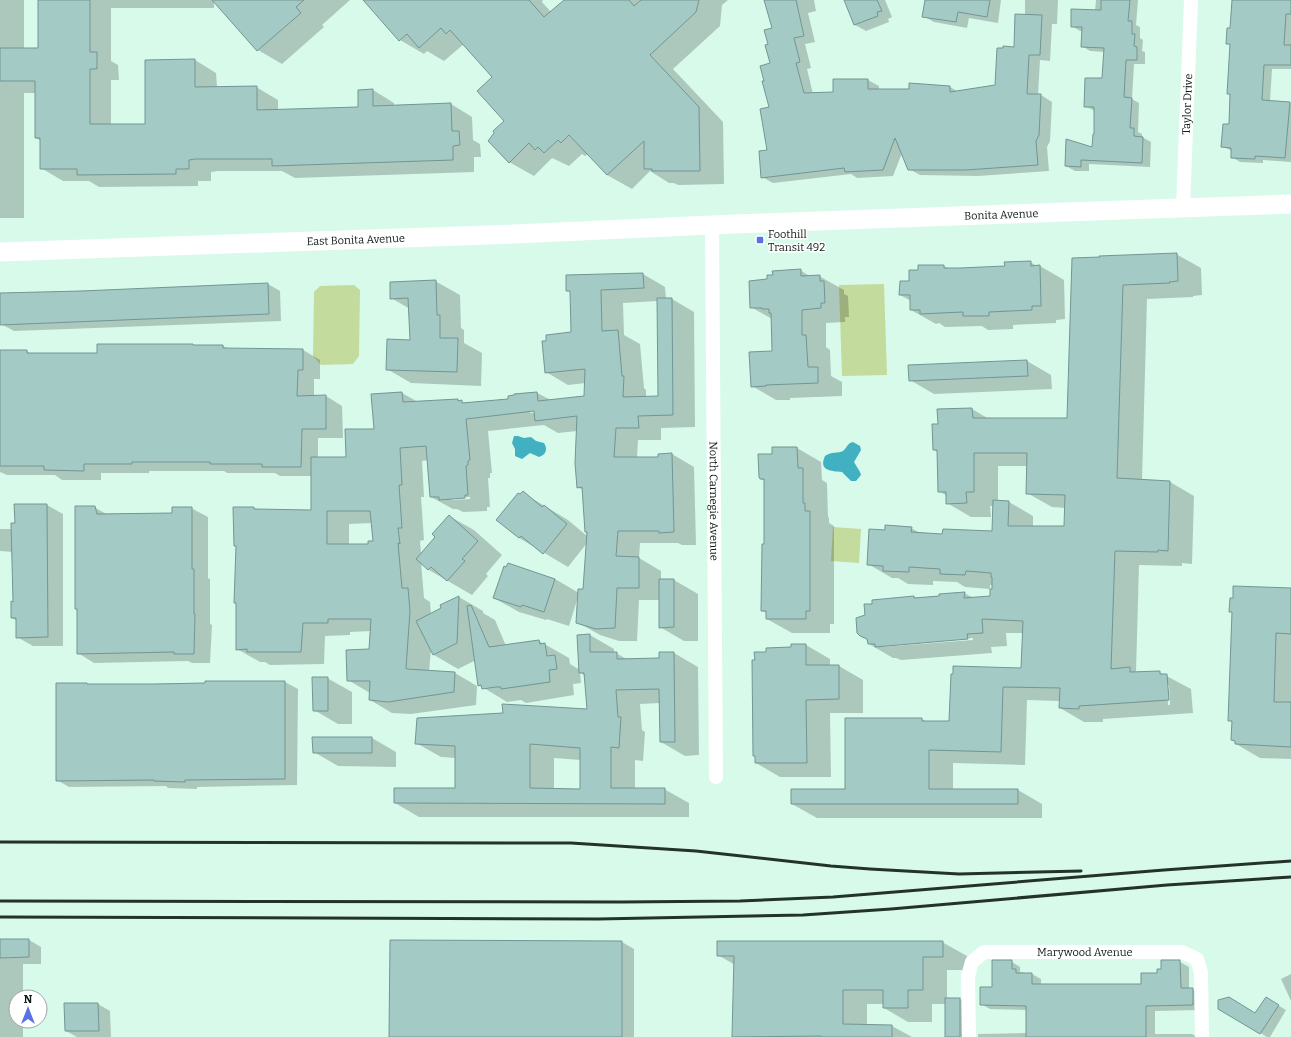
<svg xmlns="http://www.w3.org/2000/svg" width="1291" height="1037" viewBox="0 0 1291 1037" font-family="Bitter,serif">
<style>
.green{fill:#c3db9c}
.water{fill:#41b0c0}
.shadow{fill:#0003;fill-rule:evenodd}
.building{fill:#a4cac5;stroke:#729692;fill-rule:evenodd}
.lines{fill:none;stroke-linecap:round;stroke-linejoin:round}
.street{stroke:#fff;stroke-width:14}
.secondary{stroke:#fff;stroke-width:19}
.rail{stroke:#24322c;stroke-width:3}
.poi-dot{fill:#5a70e7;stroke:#fff;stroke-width:1.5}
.labels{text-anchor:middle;stroke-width:3;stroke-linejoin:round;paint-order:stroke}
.street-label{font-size:11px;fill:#101c17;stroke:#fff}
.poi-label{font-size:11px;fill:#101c17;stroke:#fff;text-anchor:start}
</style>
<rect width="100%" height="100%" fill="#d8faeb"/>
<g class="green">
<polygon points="884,284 887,375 842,376 839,285"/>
<polygon points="354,285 360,290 359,356 353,364 321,365 313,356 314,292 320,286"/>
<polygon points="833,527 861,529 859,563 831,561"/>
</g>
<g class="water">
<path d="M514 436H518L524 438 531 437 536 441 544 443C548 449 546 455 539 457L530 453 522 459 515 456V449L512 443Z"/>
<path d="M853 442 860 446 861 450 854 462 860 472 861 475 856 481H851L842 472C832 471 818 471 825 456 832 451 838 454 843 451 845 450 847 445 850 443Z"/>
</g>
<g class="shadow">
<polygon points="0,0 24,0 24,49 39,49 39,0 214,0 214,8 111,8 111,61 118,65 119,80 111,80 111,125 146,125 195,60 216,73 217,87 256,87 278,100 278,111 359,108 373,90 394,103 394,106 451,104 472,117 473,140 480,144 481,157 474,157 474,172 295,178 282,171 218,171 211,172 211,181 198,181 198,186 99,187 89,181 63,181 41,168 41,141 36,138 36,93 24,93 24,218 0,218"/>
<polygon points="217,0 350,0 322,25 324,27 282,64 258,50"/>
<polygon points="364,0 543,0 542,2 551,12 565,0 728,0 722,5 720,26 673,69 723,122 724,184 678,185 674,183 669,183 650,171 632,189 607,175 588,154 585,156 582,154 569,166 552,158 534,176 509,162 505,121 493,77 464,44 444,61 427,51 424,54 400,40"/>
<polygon points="765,0 814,0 816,11 808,13 815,42 805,44 811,68 807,69 813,94 834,92 868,80 879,86 879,90 910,90 910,84 950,87 959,92 996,86 1015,48 1025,15 1025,0 1058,0 1057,24 1052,24 1050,61 1040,60 1038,95 1041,95 1052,102 1050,141 1047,147 1049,171 978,176 920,175 909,169 902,153 893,176 857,178 851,174 773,183 762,177 768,151 773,29"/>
<polygon points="845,0 885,0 892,17 888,19 889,22 866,31 855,25"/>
<polygon points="926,0 1001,0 998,23 969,18 967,28 934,22 923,16"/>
<polygon points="1096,0 1138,0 1136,25 1140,27 1140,38 1143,40 1142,51 1145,52 1145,64 1134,64 1132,99 1139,103 1138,132 1142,134 1142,137 1151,142 1150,167 1089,164 1089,171 1075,171 1066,166 1093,148 1095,135 1095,111 1085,106 1103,79 1105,52 1090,51 1082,46 1083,31 1080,31 1072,26 1095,11"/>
<polygon points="1232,0 1291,0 1291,69 1272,69 1270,101 1291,103 1291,162 1263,160 1263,163 1240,162 1232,157 1232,151 1222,146 1230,125 1231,95 1228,94 1231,45 1227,43 1231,29"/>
<path d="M1176 254 1201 268 1202 295 1193 296V297L1147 299 1142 481 1170 482 1194 496 1192 564 1182 563V566L1139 565 1136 672H1159L1191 689 1193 713 1103 719V722H1084L1060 708V701L1027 700 1025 765 953 763V790H1018L1042 804V818H817L792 804 846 790V719H922L927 722H950L1022 669 1023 633H1006L1007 646 991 647 992 653 901 660 896 658H893L869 644 868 640 861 636 914 597 916 598 940 596 964 593 974 598 991 597 993 590V585H990V589L965 587 957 582 933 581V585L908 584 898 578H892L868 564 886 531 911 528 922 534 943 535 993 533 994 506H990L991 517H971L947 503V496L939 491 938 452 934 450 939 425 938 410 972 409 989 419H1068L1073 259ZM998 466H1028L1027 493 1052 507 1066 508 1065 526H1033V516L1009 502H998ZM973 638V640L881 647V645ZM1167 685H1169L1170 705H1168Z"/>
<polygon points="1030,262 1037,266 1040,266 1064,280 1065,319 1056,320 1056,323 1013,325 1013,329 988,330 982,326 945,327 939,323 936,324 911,310 911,301 900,295 919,271 943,266 950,269 1006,267"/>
<polygon points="800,270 811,277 819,276 844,290 844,294 848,296 849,317 845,317 845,322 826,323 826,347 830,350 831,376 842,382 842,396 790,398 790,400 776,400 752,386 773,352 772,319 751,307 768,280 774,276"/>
<path d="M643 274 665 287 666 299H672L694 312 695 427 661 428V440H638L637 458H659L672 454 694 467 696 545H682L678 543H640L639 558 661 571V580H674L698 594V641H684L660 627V600H639L637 641H619L600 635 577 622 578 597 569 626 547 619 546 620 519 612 494 598 508 564 555 579 579 593 584 590 587 543 568 567 519 538 498 520 523 493 568 520 587 536 583 490 577 487V431L558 433 544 425 488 431 492 473H490V478H488L490 507H487V511L463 512 457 509H453L431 497 428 460 422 461 424 497H421L424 540 420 541 421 554 436 537 449 516 474 530 502 555 486 574 488 576 472 595 429 570 421 562 424 598 430 602 431 614 442 609 441 606 459 597 483 611V613L495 620 506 646 539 641 569 658 570 664 580 670 590 635 614 649V653H616L628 660 660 659 674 653 698 667 699 755 685 756 661 742 660 703 640 704 642 730 645 732 643 761 635 760V789H664L689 803V817H419L395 803 456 789V758L441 757 416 743 588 710 585 676 580 672 581 683 573 684 574 695 526 703 521 700 507 702 479 685 476 660 458 669 434 655 431 649 429 672 455 673 477 686 476 705 411 714 392 713 370 700V693L348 680 370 650 371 631 350 632V635L325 636 324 664 270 665 265 662H260L237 649V604L235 603 254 508 258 510 312 511V476H280L275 473H227L224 471H149V473H101V480H62L55 475H7L0 472V351H27L31 354H98L193 345 195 346H223L228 349 303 350 320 360V379H314V397L326 396 342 406 343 438H318V458H347L375 430 402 393 418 402 458 400 466 404 509 400 515 395 537 393 551 400 585 397 586 383 568 385 546 372 572 333 571 293 567 290ZM658 301 659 397 646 398V390L644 388 640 344 624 335 623 303ZM539 410V412L530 413V411ZM470 497V499L451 500V498ZM372 523 374 542 370 545H349V524ZM554 758 581 760V790L554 789Z"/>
<polygon points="435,281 460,295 461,328 464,330 464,343 482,353 481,386 411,383 387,369 411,341 410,309 391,298"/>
<polygon points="268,284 280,291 281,321 14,331 1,324"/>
<polygon points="1027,361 1051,375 1052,389 934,394 910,380 909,366"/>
<polygon points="773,448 797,448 821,462 822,480 827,483 828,517 829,518 829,523 834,526 834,624 830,624 830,633 792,633 767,619 767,613 762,611 765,545 765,481 760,479 773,455"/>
<polygon points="15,505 47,505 63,514 63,646 33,646 17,637 17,621 12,618 14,603 13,552 0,551 0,529 12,529 16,524"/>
<polygon points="94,507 108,515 173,514 191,508 208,517 208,578 210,579 210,624 212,625 210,663 192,663 188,661 94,663 78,653 78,610 76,609"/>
<polygon points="1291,589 1291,759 1260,758 1236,744 1236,742 1232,740 1232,722 1229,720 1233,613 1230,611"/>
<polygon points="806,645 830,659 830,666 839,666 863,680 863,713 830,713 831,777 780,777 756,763 756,661 767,652"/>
<polygon points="327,678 352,692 352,724 338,724 314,710"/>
<polygon points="206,682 285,682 298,689 297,785 197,787 197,789 168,788 166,786 69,787 57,780 86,684 206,684"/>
<polygon points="313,738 372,738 396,752 396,767 338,766 314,752"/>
<polygon points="0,940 29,940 41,947 41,964 23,964 23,997 16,997 16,1021 23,1021 23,1037 0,1037"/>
<polygon points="391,941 622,942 634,949 634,1037 390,1037"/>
<polygon points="942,942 967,956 967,970 947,970 947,999 960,999 968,1004 969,1037 946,1037 946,1004 932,1004 932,1022 908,1022 884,1008 884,1004 867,1004 867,1025 892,1026 912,1037 733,1037 735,965 718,955"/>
<polygon points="1012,962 1020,967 1020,972 1032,974 1041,979 1041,985 1142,985 1162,970 1162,962 1180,962 1189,967 1189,989 1192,989 1201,994 1201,1010 1155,1011 1155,1034 1192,1034 1197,1037 978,1037 978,1034 1027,1033 1027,1010 990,1009 981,1004"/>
<polygon points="1291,974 1291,1001 1281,979"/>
<polygon points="1266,998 1286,1010 1270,1037 1267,1037 1219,1008 1256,1014"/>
<polygon points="98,1004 110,1011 111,1037 77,1037 66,1031"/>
</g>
<g class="building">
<polygon points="38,0 90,0 90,52 97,52 97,69 90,69 90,124 145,124 145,60 195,59 195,87 257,86 257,110 358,107 358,90 373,89 373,106 451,103 452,131 459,131 460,145 453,146 453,160 272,166 272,159 195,159 189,160 189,169 176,169 176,174 77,175 77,169 40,169 40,138 35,138 35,81 0,81 0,48 38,48"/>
<polygon points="212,0 304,0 296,7 301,13 257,51"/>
<polygon points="363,0 529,0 544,17 564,0 629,0 634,6 641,0 699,0 696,12 650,55 699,107 700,171 652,171 652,169 644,169 644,141 607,175 569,135 561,143 558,140 544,153 538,147 535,150 529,143 509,163 488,141 494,133 493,131 504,121 477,91 492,77 450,30 446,34 441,28 419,48 407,34 399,41"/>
<polygon points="764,0 796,0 804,36 794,38 800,62 796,63 804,93 833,92 833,79 868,79 868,89 909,89 909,83 950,86 950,92 995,85 997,48 1003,48 1003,46 1014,47 1015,14 1042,15 1040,55 1029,55 1027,94 1041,94 1039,135 1036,141 1038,165 966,170 908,170 895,138 883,170 845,172 844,168 761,178 759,151 767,150 760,109 769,107 762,81 764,81 760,66 770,63 765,45 768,44 764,30 772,28"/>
<polygon points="844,0 877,0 882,11 877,12 878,16 854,25"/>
<polygon points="925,0 990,0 987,17 958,12 956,22 922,17"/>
<polygon points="1101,0 1130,0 1128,21 1132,21 1132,34 1135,34 1134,46 1137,47 1137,60 1126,60 1124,97 1132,98 1130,128 1134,128 1134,136 1143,137 1142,163 1081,160 1081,167 1065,166 1066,139 1092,147 1093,134 1094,134 1094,107 1084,107 1085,78 1102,78 1104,48 1081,47 1082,27 1071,27 1071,9 1101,10"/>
<polygon points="1232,0 1291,0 1291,14 1286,14 1284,45 1291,45 1291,65 1264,65 1262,100 1290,102 1285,158 1255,156 1255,159 1231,158 1231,148 1221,147 1223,124 1229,124 1230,94 1227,94 1230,44 1226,44 1227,28 1230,28"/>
<polygon points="1177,253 1178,281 1169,282 1170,283 1123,285 1117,478 1170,481 1168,551 1158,550 1158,552 1115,551 1111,669 1130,667 1130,672 1160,671 1160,674 1167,674 1169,700 1079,706 1079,709 1059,708 1060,688 1003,687 1001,752 929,750 929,789 1018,789 1018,804 791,804 791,789 845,789 845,718 922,718 922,721 949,721 951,674 953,674 953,666 1021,668 1023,621 982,619 983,633 967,634 968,639 875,647 875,644 868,644 867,639 860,636 857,633 856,618 865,615 864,604 872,604 872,600 914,596 914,598 939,596 939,594 965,592 964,598 990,596 990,589 992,589 992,577 991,577 991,573 966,571 965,575 940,574 940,569 909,567 909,572 883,571 883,566 867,565 869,529 885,530 885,525 912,527 911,532 942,534 943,529 992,531 993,500 1009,501 1008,526 1064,526 1065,495 1026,494 1027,453 974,453 974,492 966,492 967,503 946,504 946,492 938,492 937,450 933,450 932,424 938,424 937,409 972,408 973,418 1067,418 1072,258 1100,257 1099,256"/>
<polygon points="1031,261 1031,266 1040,265 1041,306 1032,306 1032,310 989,312 989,316 963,316 963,312 920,314 920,310 910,310 910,295 899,295 900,281 909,281 909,270 918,270 918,265 944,265 944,268 960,268 1005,266 1004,262"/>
<polygon points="801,269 801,276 820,275 820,281 824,281 825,303 821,303 821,308 802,310 802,335 806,335 808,367 818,367 818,383 766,385 766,386 751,387 749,352 772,351 771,313 769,313 769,309 762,309 762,308 750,308 749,281 767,279 767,275 773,275 772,271"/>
<path d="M643 273 644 288 601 290 602 331 618 330 622 376H624L623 397 658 396 657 298H672L673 415 638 416 639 428H616L614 457H658V454L672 453 674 532 659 533V531H618L616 556 639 557V588H617L615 628 596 629 576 623 578 589H583L587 532H585L582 487 577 488 575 463 577 416 535 421 534 411 466 419 470 460 468 461V465L466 466 468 495H465V498L439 500V497H430L426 446 400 448 402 485H399L402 528H398L400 544 398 543 402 588H408L410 611 406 668 407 669 455 672 454 692 388 702 369 700 370 681H347L346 650 369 649 371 619H328V623H303L301 652H247V649L236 650V603H234L236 546H234L233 507H254V509L311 510V457H346L345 429H374L371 394 402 392 403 402 458 399V401L462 400V403L508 399V396L514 395V394L537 392 538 401 584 396 585 369 545 373 542 341H546V335L571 332 570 291H566V275ZM327 511H370L373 541H368V544H327Z"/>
<polygon points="436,280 437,315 440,315 440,338 458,338 457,372 386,370 387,339 410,340 408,298 390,299 390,282"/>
<polygon points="268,283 269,314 0,325 0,293 81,291"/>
<polygon points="97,344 193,344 193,345 223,345 223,348 303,349 303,370 298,370 297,396 326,395 326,429 302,429 301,467 262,467 262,464 210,464 210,462 132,462 132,464 84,464 84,471 44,470 44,466 0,466 0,350 27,350 27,353 97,353"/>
<polygon points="1027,360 1028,376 909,381 908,365"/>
<polygon points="772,447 797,447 798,468 803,468 803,503 805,503 805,511 810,511 810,611 806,611 806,619 766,619 766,611 761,611 762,544 764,544 764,479 760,479 759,477 758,454 772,454"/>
<polygon points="523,491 542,507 544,505 567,524 543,554 521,536 519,538 496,520 518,493 520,494"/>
<polygon points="14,504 47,504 48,637 16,638 16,618 11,618 11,601 13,602 11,523 15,523"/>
<polygon points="75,506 95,506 97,514 172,513 172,507 192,507 192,569 194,569 194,614 195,614 194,654 174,654 174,652 77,654 77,609 75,609"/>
<polygon points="449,515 478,541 462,559 465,561 447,581 431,567 428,570 416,559 435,537 432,534"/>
<polygon points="508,563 555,579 544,612 522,605 521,607 493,598 504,566 506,567"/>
<polygon points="659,579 674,579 674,627 659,628"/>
<polygon points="1233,586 1291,588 1291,634 1276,633 1274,702 1291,702 1291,747 1235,744 1235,741 1231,740 1232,721 1228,721 1232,612 1229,612 1230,598 1233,598"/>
<polygon points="459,596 457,643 433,655 416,621 441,608 440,605"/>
<polygon points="471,605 489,647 539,640 540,644 545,643 547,656 555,655 557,669 549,670 550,682 501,689 501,687 496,687 482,689 481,685 478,686 467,606"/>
<path d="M590 634V652H617V659L659 658V652H674L675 742H660L659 689 616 690 618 717H621L619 748 611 747V788H665V804L394 803V788H455V746L415 744 417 718 503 713 502 704 587 709 584 673H579L577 635ZM530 744 580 748V789L530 788Z"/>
<polygon points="791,644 806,644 806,665 839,665 839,699 806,700 807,763 755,763 755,756 753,756 752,660 755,660 754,652 766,652 766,648 791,647"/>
<polygon points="312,677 328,677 328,711 313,711"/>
<polygon points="205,681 285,681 285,779 185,780 185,782 154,781 154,780 56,781 56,683 87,683 87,684 154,684 205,683"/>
<polygon points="312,737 372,737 372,753 313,753"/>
<polygon points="0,939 29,939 29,957 0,958"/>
<polygon points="390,940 622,941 622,1037 389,1037"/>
<polygon points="717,941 943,941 943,957 923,957 923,990 908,990 908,1008 883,1008 883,990 843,990 843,1024 892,1025 892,1037 821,1037 821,1036 732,1037 734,956 717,956"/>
<polygon points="992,960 1012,960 1012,969 1016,969 1016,973 1032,973 1032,984 1141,984 1141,973 1157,973 1157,969 1161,969 1161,960 1180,960 1181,988 1193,988 1193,1005 1146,1006 1146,1037 1026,1037 1026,1006 980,1005 980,987 992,987"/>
<polygon points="1229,997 1255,1013 1266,997 1279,1005 1260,1034 1218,1009 1218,1000"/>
<rect x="945" y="998" width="15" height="39"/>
<polygon points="64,1003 98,1003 99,1031 65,1031"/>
</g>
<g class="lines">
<g class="street">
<path id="s1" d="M1183 207 1191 0"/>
<path id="s2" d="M712 225 716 777"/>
<path id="s3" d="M969 1037 968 976 972 962 984 952H1182L1197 959 1201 973 1202 1037"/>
</g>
<path class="secondary" id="s4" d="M0 252 515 234 733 224 1291 204"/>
<g class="rail">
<polyline points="0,842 571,843 696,851 831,866 870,869 959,874 1081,871"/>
<polyline points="0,901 621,902 740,901 833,897 1164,870 1291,861"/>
<polyline points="0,917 598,919 803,915 891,909 1167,885 1291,877"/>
</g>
</g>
<rect class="poi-dot" x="756" y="236" width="8" height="8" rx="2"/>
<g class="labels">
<g class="street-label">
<text dy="4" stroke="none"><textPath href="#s1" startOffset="103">Taylor Drive</textPath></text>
<text dy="4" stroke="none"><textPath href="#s4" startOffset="1002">Bonita Avenue</textPath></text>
<text dy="4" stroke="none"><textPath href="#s4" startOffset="356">East Bonita Avenue</textPath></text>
<text dy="4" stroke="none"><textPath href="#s2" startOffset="276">North Carnegie Avenue</textPath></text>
<text dy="4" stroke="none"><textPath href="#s3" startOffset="192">Marywood Avenue</textPath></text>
</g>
<g class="poi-label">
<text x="768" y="238">Foothill<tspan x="768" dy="13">Transit 492</tspan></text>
</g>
</g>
<g transform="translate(28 1009)"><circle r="19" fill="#ffffff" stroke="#9fa4a2"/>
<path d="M0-3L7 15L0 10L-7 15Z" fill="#5a70e7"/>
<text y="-6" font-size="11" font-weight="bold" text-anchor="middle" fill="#101c17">N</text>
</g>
</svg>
